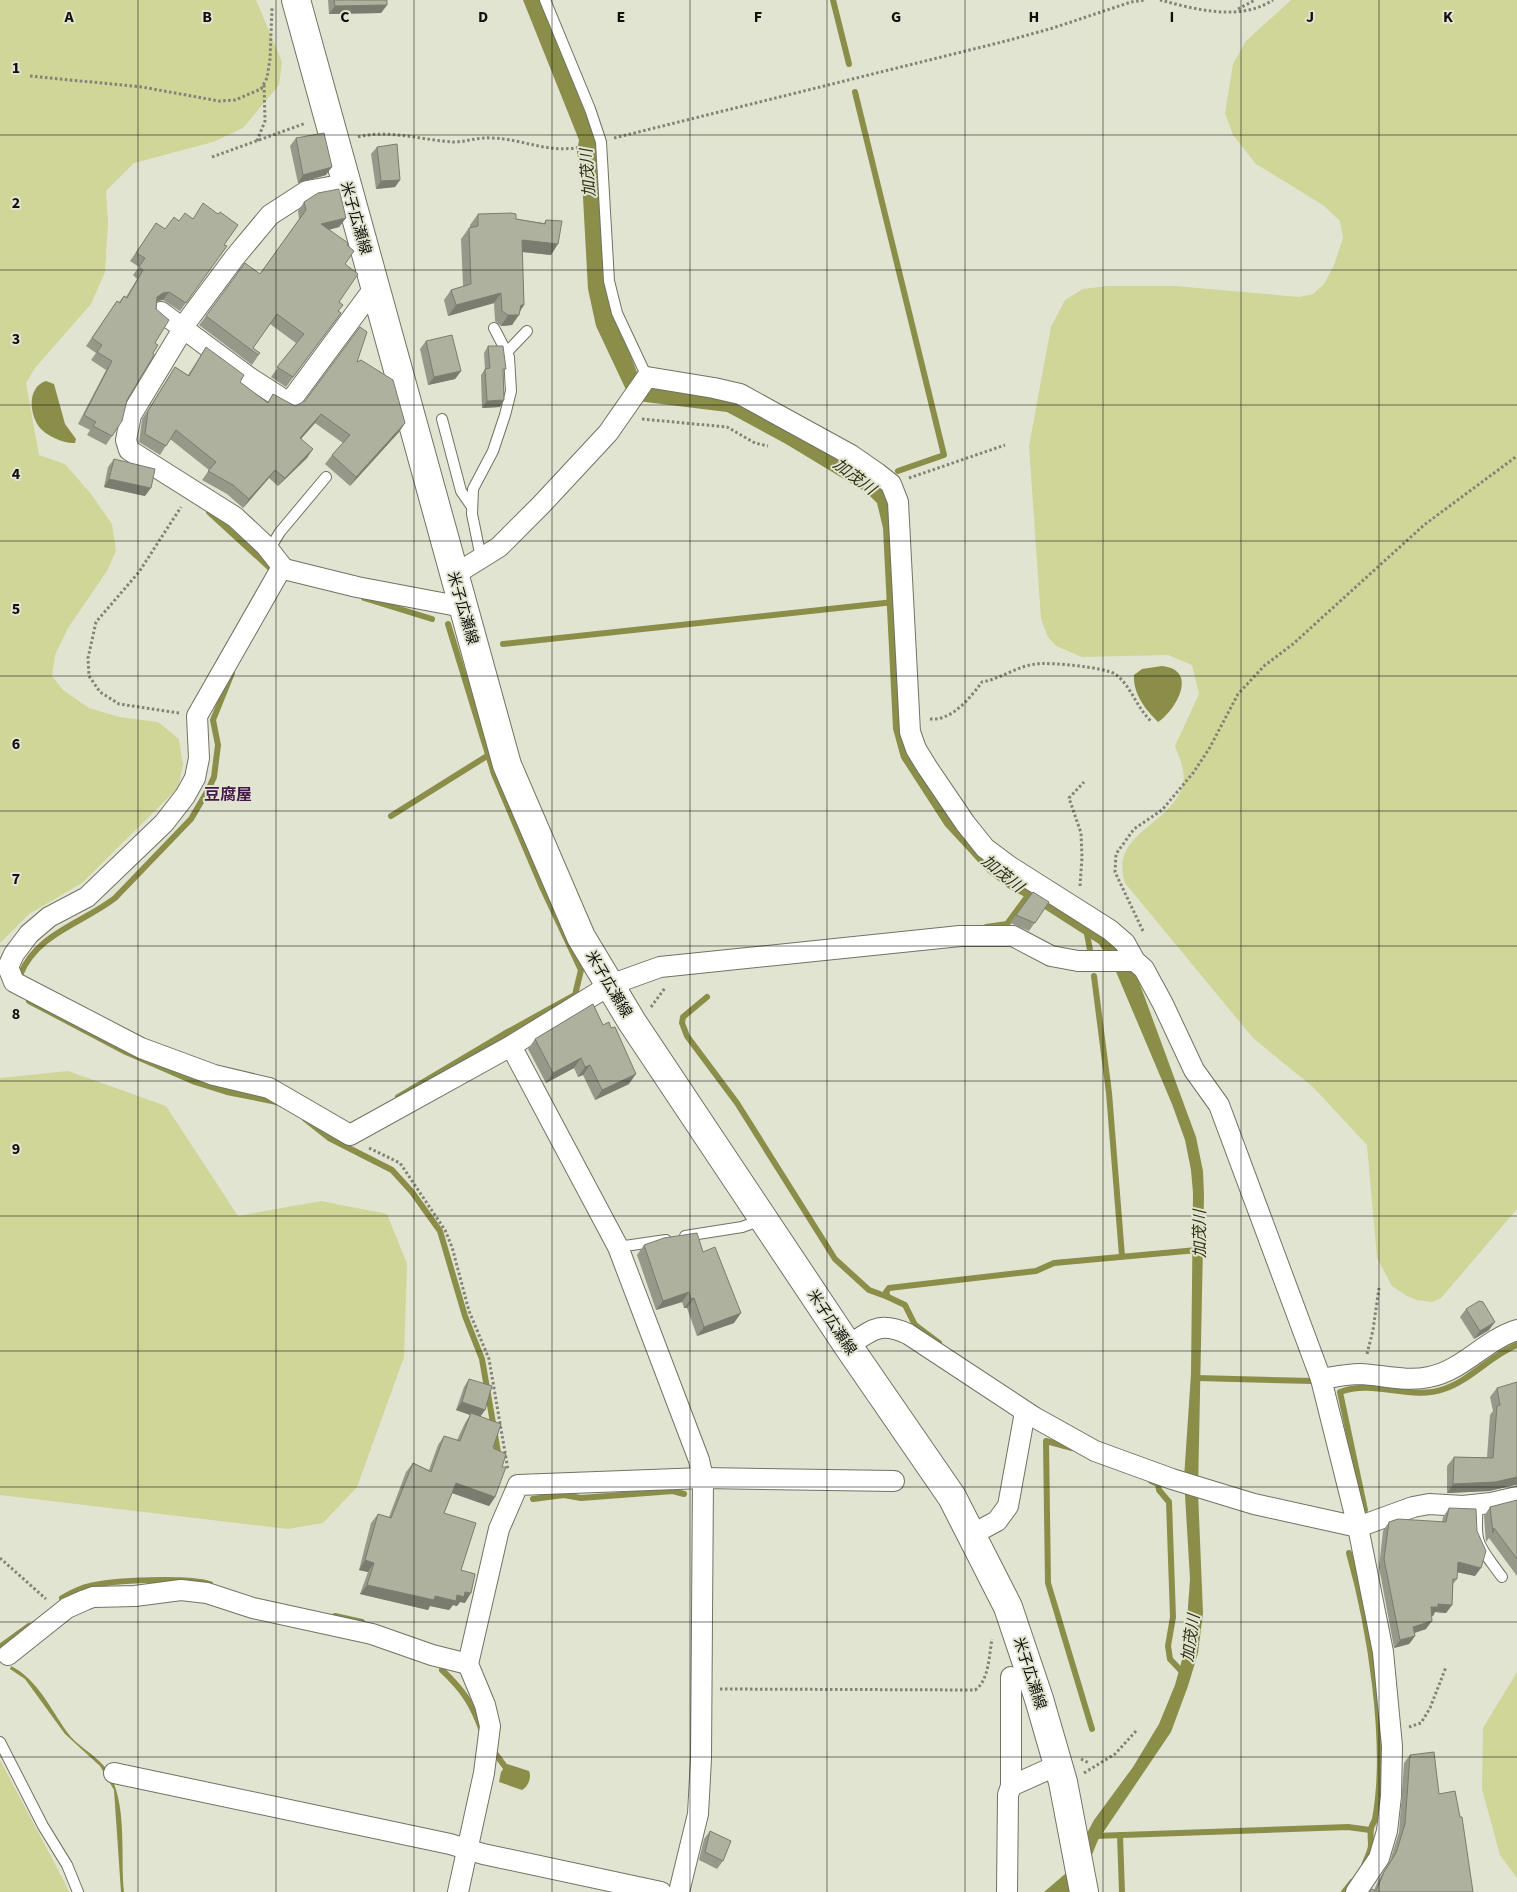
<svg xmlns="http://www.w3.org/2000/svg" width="1517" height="1892" viewBox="0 0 1517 1892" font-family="'Source Sans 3','Noto Sans JP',sans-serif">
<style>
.green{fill:#d0d598}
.water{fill:#8a8e49}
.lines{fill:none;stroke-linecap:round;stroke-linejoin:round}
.stream{stroke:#8a8e49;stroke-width:6}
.lane-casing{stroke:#717363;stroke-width:12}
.street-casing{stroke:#717363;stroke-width:22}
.secondary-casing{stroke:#717363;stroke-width:30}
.path{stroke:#828376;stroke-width:3;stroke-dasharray:2.5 2.5;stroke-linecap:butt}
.lane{stroke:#fff;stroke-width:10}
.street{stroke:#fff;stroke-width:20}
.secondary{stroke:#fff;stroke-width:28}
.wall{fill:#969889}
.shaded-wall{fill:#7a7c6f}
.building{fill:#afb19f;stroke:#7a7c6f}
.grid{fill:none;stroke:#11110b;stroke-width:1;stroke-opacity:0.55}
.labels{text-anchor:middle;stroke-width:4;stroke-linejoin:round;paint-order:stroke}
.street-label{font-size:15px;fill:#11110b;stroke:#e2e4d2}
.water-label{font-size:16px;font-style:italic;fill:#2f3111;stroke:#e2e4d2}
.neighbourhood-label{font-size:16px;font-weight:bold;fill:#43174a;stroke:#e2e4d2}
.grid-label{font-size:16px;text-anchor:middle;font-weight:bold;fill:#11110b;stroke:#e2e4d2;stroke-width:4;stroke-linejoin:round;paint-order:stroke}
</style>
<rect width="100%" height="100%" fill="#e2e4d2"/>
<g class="green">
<polygon points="0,0 256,0 282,62 279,85 243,128 213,142 134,163 106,191 108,223 105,272 91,304 35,368 26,383 39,455 65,464 91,494 112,524 116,551 107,571 68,628 55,655 52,676 63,690 89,708 119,717 158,722 179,739 183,765 178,788 82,883 29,914 0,943"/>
<path d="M1291 0H1517V1209L1441 1298 1432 1302 1417 1300 1407 1296 1392 1286 1377 1258 1367 1145 1313 1087 1253 1038 1125 883C1109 832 1171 827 1183 784 1186 771 1179 757 1175 746L1199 694 1192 665 1168 655 1082 657 1056 646 1048 637 1041 619 1029 446 1051 327 1065 300 1083 289 1108 286H1174L1299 297 1313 294 1324 284 1334 265 1343 238 1340 221 1323 205 1256 164 1233 135 1225 113 1233 64 1246 41Z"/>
<polygon points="68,1071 166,1106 238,1216 321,1201 387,1214 407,1264 404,1357 357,1487 323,1523 288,1529 0,1495 0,1078"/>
<polygon points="1517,1672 1517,1878 1500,1855 1482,1789 1483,1728"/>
<polygon points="0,1760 65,1883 69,1892 0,1892"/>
</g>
<g class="water">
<polygon points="523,0 542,0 595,138 607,290 639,378 715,391 793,427 887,489 909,736 962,824 1110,935 1135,971 1196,1137 1203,1171 1204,1195 1198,1492 1203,1613 1198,1653 1188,1686 1171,1732 1098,1840 1077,1892 1044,1892 1065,1874 1094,1820 1133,1767 1159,1724 1175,1685 1185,1649 1190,1579 1184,1478 1191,1374 1193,1193 1191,1170 1185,1140 1172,1104 1114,967 1099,944 1029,899 1008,888 987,872 970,853 945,826 901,758 893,729 883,528 877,503 867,493 786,444 727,412 637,401 628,394 596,326 588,289 582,179 577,152 579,140"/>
<path d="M46 381 54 384 65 424 76 439 75 443C64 444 47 436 40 428 29 414 27 387 46 381Z"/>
<path d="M1162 666C1199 670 1176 710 1158 722 1145 709 1133 694 1134 675L1142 669Z"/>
<path d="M11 1666C38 1680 50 1708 67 1732 77 1746 93 1753 104 1766 129 1797 120 1854 124 1892H121L114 1790 100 1766 65 1734 25 1679 10 1669Z"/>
<path d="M507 1764 529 1771C532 1777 528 1787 522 1790L499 1782 501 1772Z"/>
</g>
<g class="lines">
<g class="stream">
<polyline points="833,0 849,64"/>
<polyline points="855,92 944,455 898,471"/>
<polyline points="209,512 269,567"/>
<polyline points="364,598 432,619"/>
<polyline points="503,644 894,602"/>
<polyline points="391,816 487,756"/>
<polyline points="986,927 1007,924 1029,894"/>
<polyline points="1086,929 1091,955"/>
<path d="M20 975C37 933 83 923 115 898L191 819 208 790 214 777 218 745 213 720 232 673"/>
<polyline points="1094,976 1109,1093 1122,1256"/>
<polyline points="707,997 683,1017 682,1023 687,1036 737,1103 835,1259 869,1290 888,1297 886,1292 889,1288 1036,1271 1054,1263 1197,1250"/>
<polyline points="29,1001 126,1052 195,1082 227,1092 277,1102"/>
<polyline points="398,1097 504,1034 575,995 581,970 542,887 494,774 448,624"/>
<polyline points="305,1119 329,1138 392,1170 412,1192 440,1231 465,1316 482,1359 499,1458"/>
<polyline points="888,1297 905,1305 915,1325 939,1343"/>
<polyline points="1197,1378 1313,1381"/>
<polyline points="1072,1448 1046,1441 1048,1583 1092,1729"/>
<polyline points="1151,1481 1158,1484 1159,1490 1169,1502 1173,1617 1168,1646 1170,1659 1184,1674"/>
<polyline points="533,1499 564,1495 581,1498 673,1491 684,1494"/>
<path d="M1365 1510 1340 1392C1375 1379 1410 1401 1444 1389 1471 1380 1491 1355 1517 1345"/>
<path d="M1349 1553C1370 1627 1389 1744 1375 1819 1374 1823 1371 1826 1371 1829 1370 1834 1371 1840 1371 1845 1371 1851 1366 1859 1364 1866"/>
<path d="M62 1598C71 1593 80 1588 90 1586 113 1580 187 1577 210 1584"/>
<polyline points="335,1616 362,1622"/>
<polyline points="0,1647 29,1626"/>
<path d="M442 1670C463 1690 472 1703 482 1731"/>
<polyline points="495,1753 509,1772"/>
<polyline points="1120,1835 1122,1892"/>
<polyline points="1094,1836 1348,1827 1370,1830"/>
<polyline points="1344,1892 1352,1882"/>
</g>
<g class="lane-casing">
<g id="lane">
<polyline points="545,0 590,109 601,142 609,281 617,313 647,377"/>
<polyline points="507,352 527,331"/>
<polyline points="442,419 461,491 472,507"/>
<polyline points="269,550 280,532 326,477"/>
<polyline points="481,558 472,514 473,489 493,451 505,415 511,391 509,357 494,328"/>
<polyline points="685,1236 742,1227 761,1220"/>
<polyline points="618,1247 666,1240"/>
<path d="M1478 1505C1474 1546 1479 1545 1502 1577"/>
<polyline points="0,1742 43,1826 67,1865 78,1892"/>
</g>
</g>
<g class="street-casing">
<g id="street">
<polyline points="161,312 250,378 289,403 375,287"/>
<polyline points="182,328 235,257 270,215 307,191 346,184"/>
<polyline points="183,329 131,415 126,440 129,450 235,517 266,546 284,569"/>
<polyline points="454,575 499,547 541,505 608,433 647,377 714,388 740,394 851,455 877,473 891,484 898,502 910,732 916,749 927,767 965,823 985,848 1009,866 1110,930 1125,943 1135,961 1144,969 1163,1004 1194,1070 1219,1105 1321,1379 1358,1527 1383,1652 1392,1746 1391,1796 1387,1831 1379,1858 1356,1892"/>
<polyline points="463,607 357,587 284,569 278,574 197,716 199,758 195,778 185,796 164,823 87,897 49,917 29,934 14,954 8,967 14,982 141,1048 214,1075 269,1088 350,1135 511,1046 610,985 660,967 960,936 1013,936 1051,956 1078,961 1135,961"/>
<polyline points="511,1046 618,1247 699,1460 703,1478 701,1759 698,1814 679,1892"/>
<path d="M848 1346C872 1330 879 1321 908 1334L1034 1417 1095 1451 1172 1479 1254 1504 1358 1527 1413 1507 1429 1504 1463 1506 1491 1503 1517 1497"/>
<path d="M1321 1379C1334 1377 1347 1374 1360 1374 1382 1375 1407 1382 1429 1377 1462 1371 1485 1340 1517 1330"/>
<polyline points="971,1535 997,1521 1008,1506 1025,1412"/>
<polyline points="8,1655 67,1608 85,1600 93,1597 135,1596 181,1590 207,1593 253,1608 372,1634 432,1655 468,1664"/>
<polyline points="1011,1677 1011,1786"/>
<polyline points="114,1773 450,1844 483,1854 661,1892"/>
<polyline points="458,1892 484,1773 490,1726 485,1705 468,1664 499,1529 518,1485 703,1478 894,1481"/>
<polyline points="1007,1892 1008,1795 1011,1786 1058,1765"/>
</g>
</g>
<g class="secondary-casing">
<polyline id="secondary" points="296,0 507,765 581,937 632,1022 848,1346 952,1497 1008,1607 1039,1699 1063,1782 1084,1892"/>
</g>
<g class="path">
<path d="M1160 0C1195 9 1239 22 1273 0"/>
<polyline points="1238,9 1255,0"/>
<polyline points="30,76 142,87 219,101 235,100 261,89 267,78 270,59 272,8"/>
<path d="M358 137C389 129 421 140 453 142 466 142 478 137 491 138 526 139 548 155 586 146"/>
<polyline points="614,138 1006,41 1053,28 1131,2 1145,0"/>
<polyline points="257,141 265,121 264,83"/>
<polyline points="212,157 306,123"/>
<polyline points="642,419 727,427 755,443 768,446"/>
<polyline points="909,478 1005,445"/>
<polyline points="179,713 119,704 100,692 89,676 88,658 96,622 139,572 181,507"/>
<path d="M930 719C952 721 970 698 982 682 1000 679 1017 666 1036 664 1050 662 1103 667 1115 674 1131 685 1137 709 1152 722"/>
<polyline points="1080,886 1082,857 1081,833 1069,798 1084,782"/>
<polyline points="1143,931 1115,872 1116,854 1134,829 1162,810 1193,773 1209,749 1238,694 1264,666 1293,644 1424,525 1517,456"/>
<polyline points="651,1007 665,988"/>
<polyline points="369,1148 400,1163 445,1230 452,1247 469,1311 489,1359 508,1470"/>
<polyline points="1367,1354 1373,1330 1379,1288"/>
<polyline points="0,1558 46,1599"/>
<path d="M720 1689 975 1690C989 1681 989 1655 992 1639"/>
<polyline points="1409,1727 1421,1723 1430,1708 1446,1667"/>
<polyline points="1081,1759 1089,1763"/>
<polyline points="1084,1773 1115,1754 1137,1730"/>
</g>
<use href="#lane" class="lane"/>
<use href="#street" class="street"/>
<use href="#secondary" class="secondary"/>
</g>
<g class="wall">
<polygon points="328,0 387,0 387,5 381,13 329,14"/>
<polygon points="296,138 326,175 298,183 290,146"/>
<polygon points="377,147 400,180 395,187 376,189 371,154"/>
<polygon points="304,202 346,218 339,227 329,230 347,245 345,264 338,311 341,313 286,387 271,377 296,343 270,324 253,348 260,353 252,365 199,325 206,316 260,274 299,219 298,211"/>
<polygon points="478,214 516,219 544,223 546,220 551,255 522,252 524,305 512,325 501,326 495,321 494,303 448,316 444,300 451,290 463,286 461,239 469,228 470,228 470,225"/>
<polygon points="156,223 165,229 224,245 227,246 180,311 163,300 157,301 155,343 153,353 127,400 112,436 106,445 87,435 90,430 78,424 106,370 91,360 96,353 86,346 117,301 119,302 124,296 126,297 137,279 133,275 139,267 130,261"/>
<polygon points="426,341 461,371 455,379 428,385 420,349"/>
<polygon points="488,346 503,373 500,407 482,408 481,375 485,369 484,353"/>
<polygon points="206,347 240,382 267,403 273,394 295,406 305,401 357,362 405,423 399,432 350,486 325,464 332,455 343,443 315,423 301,438 307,458 278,486 269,478 243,508 227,494 202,480 209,470 170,439 160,455 139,442 142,419 175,367 188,375"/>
<polygon points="114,459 145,496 104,487 108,467"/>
<polygon points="1049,902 1029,931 1010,923 1016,915"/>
<polygon points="593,1004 629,1084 595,1100 583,1075 578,1077 574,1068 546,1083 528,1049 535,1039"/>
<polygon points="644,1245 703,1252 734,1323 697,1336 687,1308 684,1308 682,1302 656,1310 637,1255"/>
<polygon points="1466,1309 1489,1330 1474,1339 1460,1317"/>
<polygon points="469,1379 485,1410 480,1417 493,1448 495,1497 489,1506 452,1493 444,1513 461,1570 465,1603 460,1602 457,1606 453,1605 449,1610 430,1606 428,1610 360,1594 368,1572 359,1570 371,1523 378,1514 389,1517 406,1472 413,1463 429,1470 438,1445 444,1436 457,1440 465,1423 470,1415 456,1410 464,1387"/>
<polygon points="1497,1388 1515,1485 1489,1491 1447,1493 1447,1466 1454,1457 1487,1457 1490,1415 1493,1411 1490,1397"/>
<polygon points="1517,1500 1517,1576 1489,1538 1486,1542 1484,1516 1490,1507"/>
<polygon points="1449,1508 1475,1576 1457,1572 1457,1579 1453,1584 1452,1605 1446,1613 1435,1612 1433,1616 1431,1616 1426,1629 1415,1633 1415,1636 1409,1644 1394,1648 1379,1567 1383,1531 1389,1522 1442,1522 1443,1517"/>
<polygon points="1410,1755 1439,1794 1473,1892 1369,1892 1374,1890 1378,1881 1390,1861 1399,1832 1404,1763"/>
<polygon points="710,1831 723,1861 717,1869 699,1860 704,1839"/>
</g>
<g class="shaded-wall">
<polygon points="387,5 381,13 329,14 335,6"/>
<polygon points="332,167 326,175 298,183 303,175"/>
<polygon points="400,180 395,187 376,189 381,181"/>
<polygon points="346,218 339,227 314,233 321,224"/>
<polygon points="522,240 558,244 551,255 514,251"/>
<polygon points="169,292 163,300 157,301 157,297 163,293"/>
<polygon points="501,293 494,303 448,316 456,305"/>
<polygon points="521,305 524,305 517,315 519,315 512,325 501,326 508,315"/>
<polygon points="461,371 455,379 428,385 434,377"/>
<polygon points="504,400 500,407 482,408 487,401"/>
<polygon points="321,414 315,423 294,447 300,438"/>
<polygon points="405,423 399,432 350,486 356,477"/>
<polygon points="313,449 307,458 278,486 285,478"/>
<polygon points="275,470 269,478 243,508 249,499"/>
<polygon points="109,479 151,488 145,496 104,487"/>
<polygon points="581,1058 574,1068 546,1083 553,1073"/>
<polygon points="590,1065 583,1075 578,1077 585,1067"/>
<polygon points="636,1074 629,1084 595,1100 602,1090"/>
<polygon points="689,1292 682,1302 656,1310 663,1301"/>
<polygon points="694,1298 687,1308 684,1308 691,1299"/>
<polygon points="741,1313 734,1323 697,1336 704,1327"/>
<polygon points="1495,1322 1489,1330 1474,1339 1480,1331"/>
<polygon points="462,1402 485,1410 479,1418 456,1410"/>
<polygon points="1517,1477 1517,1486 1515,1485 1489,1491 1447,1493 1453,1484"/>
<polygon points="456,1483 495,1497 489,1506 449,1492"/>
<polygon points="365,1560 374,1563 368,1572 359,1570"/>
<polygon points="1458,1562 1481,1568 1475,1576 1452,1571"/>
<polygon points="367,1585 435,1596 457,1595 465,1592 471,1593 465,1603 460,1602 457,1606 453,1605 449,1610 430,1606 428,1610 360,1594"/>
<polygon points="1438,1604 1452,1605 1446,1613 1435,1612 1433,1616 1425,1615 1431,1607"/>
<polygon points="1432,1621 1426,1629 1407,1635 1413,1627"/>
<polygon points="1415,1636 1409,1644 1394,1648 1400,1640"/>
</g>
<g class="building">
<polygon points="334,0 387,0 387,5 335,6"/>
<polygon points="324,133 332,167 303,175 296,138"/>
<polygon points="397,144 400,180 381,181 377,147"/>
<polygon points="339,189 346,218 321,224 348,243 347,245 354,251 345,264 358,274 339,302 343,305 338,311 341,313 293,377 277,367 304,334 277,314 253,348 260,353 258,355 206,316 245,263 260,274 306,210 304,202 318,193"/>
<polygon points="203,203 218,214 220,212 238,225 224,245 227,246 186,303 169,292 163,293 157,297 156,309 169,320 155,343 158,345 153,353 154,355 127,400 122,421 112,436 93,426 96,422 84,415 112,361 97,352 102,345 92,338 117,301 120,303 124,296 127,298 143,270 139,267 145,258 136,253 156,223 165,229 174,217 179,221 185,213 193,219"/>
<polygon points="511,213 516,214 516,219 545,224 546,220 562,221 558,244 522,240 524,305 521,305 519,315 508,315 502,311 501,293 456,305 451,290 471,284 469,228 478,226 478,214"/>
<polygon points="360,327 367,332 357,362 361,360 393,380 405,423 356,477 332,455 350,435 321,414 300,438 313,449 285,478 275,470 249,499 233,485 208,471 216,462 176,430 166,446 145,434 148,411 175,367 189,376 206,347 244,375 240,382 268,403 273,394 295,406 305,401"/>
<polygon points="452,335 461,371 434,377 426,341"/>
<polygon points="488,346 503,346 506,369 503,369 504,400 487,401 485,369 490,368"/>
<polygon points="114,459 155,469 151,488 109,479"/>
<polygon points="1033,892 1049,902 1035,923 1016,915"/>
<polygon points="593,1004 603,1025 609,1022 611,1028 615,1027 636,1074 602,1090 590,1065 585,1067 581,1058 553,1073 535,1039"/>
<polygon points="697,1233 703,1252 715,1247 741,1313 704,1327 694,1298 691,1299 689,1292 663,1301 644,1245 664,1238"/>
<polygon points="1479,1301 1483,1302 1495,1322 1480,1331 1466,1309"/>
<polygon points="469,1379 492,1386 485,1410 462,1402"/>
<polygon points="1517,1382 1517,1477 1495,1482 1453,1484 1454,1457 1493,1458 1497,1406 1500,1405 1497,1388"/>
<polygon points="471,1413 501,1424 493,1448 506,1454 502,1467 506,1467 495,1497 456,1483 444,1513 476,1523 461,1570 475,1574 471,1593 465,1592 464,1597 457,1595 456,1601 435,1596 434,1600 367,1585 374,1563 365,1560 378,1514 391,1518 413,1463 431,1472 444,1436 460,1441"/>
<polygon points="1517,1500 1517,1559 1494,1528 1493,1533 1490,1507"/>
<polygon points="1449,1508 1476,1509 1477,1531 1486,1551 1481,1568 1458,1562 1457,1579 1453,1579 1452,1605 1438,1604 1438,1607 1431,1607 1432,1621 1413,1627 1415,1636 1400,1640 1384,1559 1389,1522 1398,1519 1446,1522"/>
<polygon points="1434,1752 1439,1794 1455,1791 1460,1817 1462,1817 1473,1892 1369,1892 1372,1889 1376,1891 1384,1872 1396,1853 1405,1824 1410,1755"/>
<polygon points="710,1831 731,1841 723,1861 705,1852"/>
</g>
<path class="grid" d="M138 0V1892M276 0V1892M414 0V1892M552 0V1892M690 0V1892M827 0V1892M965 0V1892M1103 0V1892M1241 0V1892M1379 0V1892M0 135H1517M0 270H1517M0 405H1517M0 541H1517M0 676H1517M0 811H1517M0 946H1517M0 1081H1517M0 1216H1517M0 1351H1517M0 1487H1517M0 1622H1517M0 1757H1517"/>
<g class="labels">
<g class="street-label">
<text transform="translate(356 218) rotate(74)" y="5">米子広瀬線</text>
<text transform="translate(463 608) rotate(74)" y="5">米子広瀬線</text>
<text transform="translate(609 984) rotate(59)" y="5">米子広瀬線</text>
<text transform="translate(832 1322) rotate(56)" y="5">米子広瀬線</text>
<text transform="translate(1030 1673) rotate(72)" y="5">米子広瀬線</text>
</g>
<g class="water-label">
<text transform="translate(587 173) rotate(-94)" y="6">加茂川</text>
<text transform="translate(855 476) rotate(37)" y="6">加茂川</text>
<text transform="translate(1003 873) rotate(39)" y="6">加茂川</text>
<text transform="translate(1199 1234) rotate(-90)" y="6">加茂川</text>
<text transform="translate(1190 1638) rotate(-82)" y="6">加茂川</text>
</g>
<g class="neighbourhood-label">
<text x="228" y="800">豆腐屋</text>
</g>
</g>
<g class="grid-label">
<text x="69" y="22">A</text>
<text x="207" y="22">B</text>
<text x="345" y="22">C</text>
<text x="483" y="22">D</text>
<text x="621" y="22">E</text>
<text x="758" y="22">F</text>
<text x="896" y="22">G</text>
<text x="1034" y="22">H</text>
<text x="1172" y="22">I</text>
<text x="1310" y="22">J</text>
<text x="1448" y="22">K</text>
<text x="16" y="73">1</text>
<text x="16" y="208">2</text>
<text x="16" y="344">3</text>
<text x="16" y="479">4</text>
<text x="16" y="614">5</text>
<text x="16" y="749">6</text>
<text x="16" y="884">7</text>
<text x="16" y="1019">8</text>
<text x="16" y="1154">9</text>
</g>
</svg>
